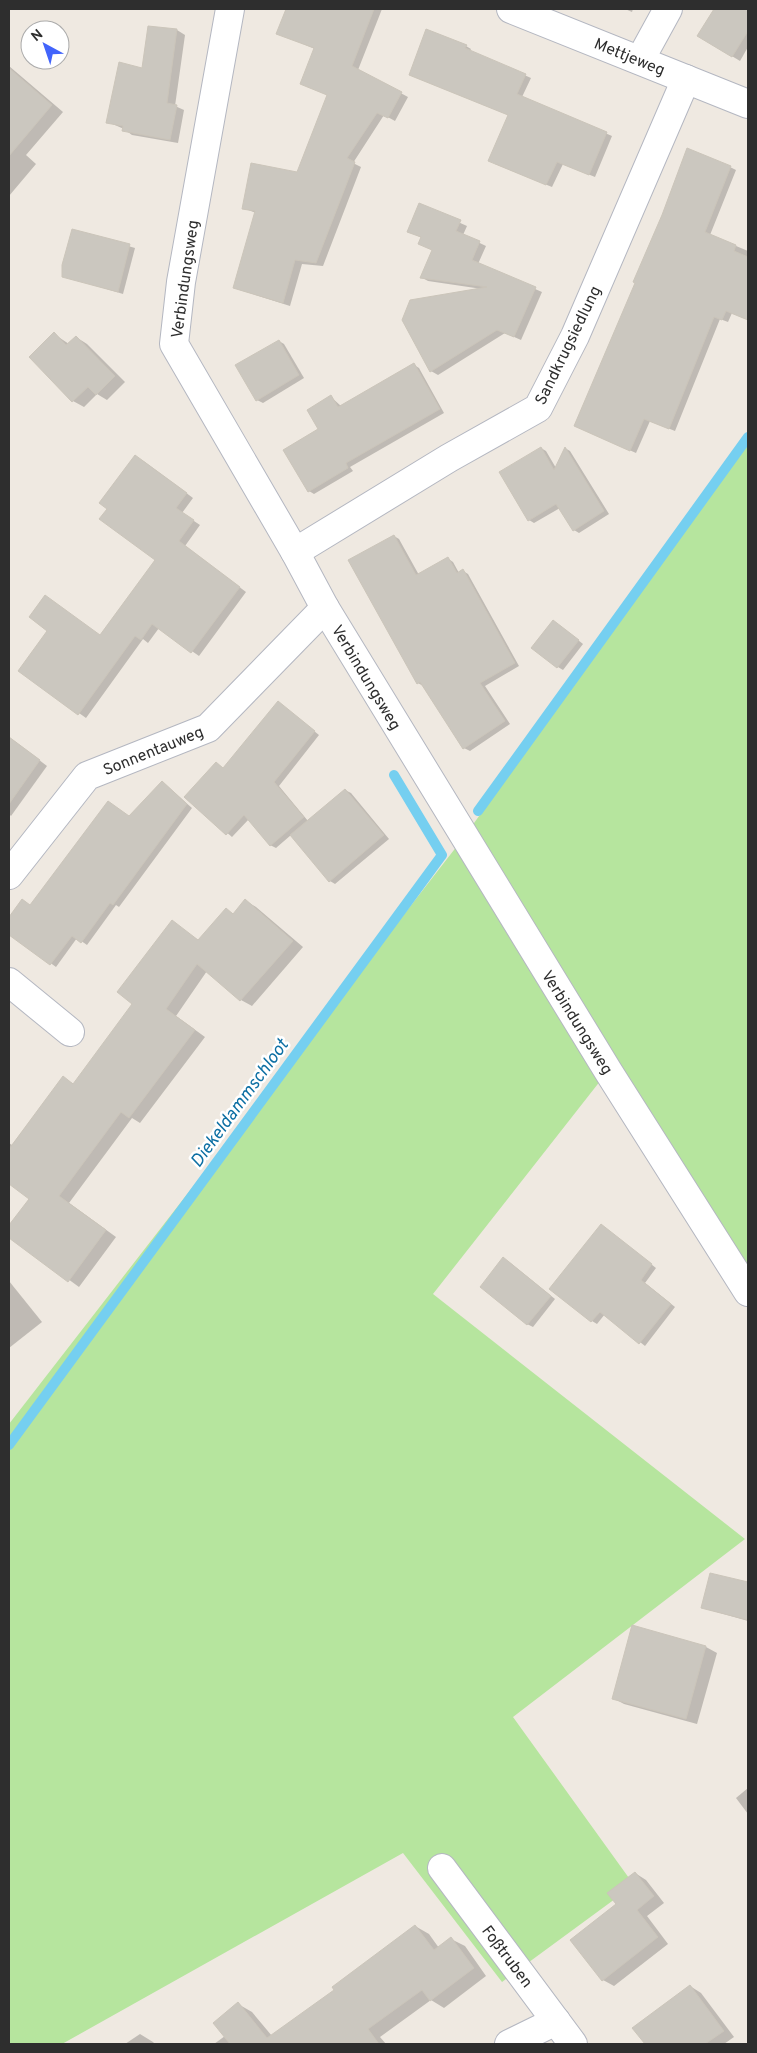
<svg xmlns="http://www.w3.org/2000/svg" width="757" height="2053" viewBox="0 0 757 2053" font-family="Overpass,sans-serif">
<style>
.grass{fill:#b6e59e}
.shadow{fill:#0003}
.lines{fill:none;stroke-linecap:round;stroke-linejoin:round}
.stream{stroke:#75cff0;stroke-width:10}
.building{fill:#cbc7bf;stroke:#cbc5ba}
.minor-casing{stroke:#b4b7c1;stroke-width:30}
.minor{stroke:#fff;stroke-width:28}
.labels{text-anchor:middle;stroke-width:5;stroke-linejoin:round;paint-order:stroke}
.street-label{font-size:16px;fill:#2e2e2e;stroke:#fff}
.water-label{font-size:18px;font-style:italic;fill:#0d6fa3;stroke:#fff}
</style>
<rect width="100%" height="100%" fill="#efe9e1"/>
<polygon class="grass" points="748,442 748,1291 608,1071 433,1294 745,1539 513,1717 634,1885 502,1982 403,1853 62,2044 9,2044 9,1424 464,837"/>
<g class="shadow">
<polygon points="287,9 382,9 358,70 408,97 395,121 384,115 353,163 361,167 323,266 302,264 290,306 234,288 256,213 243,208 298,174 328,95 302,84 315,49 278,33"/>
<polygon points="625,9 633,9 632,12"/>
<polygon points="716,9 748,9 748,47 740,61 699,36"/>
<polygon points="177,30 185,35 175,106 184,110 178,143 132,135 124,129 108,122 143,69"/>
<polygon points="466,46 471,49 470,51 531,78 522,97 612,136 595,177 563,164 552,187 495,164 509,115 410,75"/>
<polygon points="9,66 63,112 26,155 36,164 9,196"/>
<polygon points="730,167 736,170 710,235 748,251 748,320 732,313 728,322 720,319 675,431 650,421 636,453 575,426"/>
<polygon points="420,205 467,226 463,235 486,246 478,264 542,292 521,340 505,333 438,375 431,371 482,289 428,281 421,277 433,250 422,238 416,235"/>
<polygon points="73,230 135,248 123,294 64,276"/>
<polygon points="54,334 69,344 76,337 87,344 125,382 107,400 97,394 84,407 73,401"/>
<polygon points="279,341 284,344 304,378 263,403 257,400"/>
<polygon points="414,365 419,368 444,413 350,467 353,471 314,494 309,491 320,430 331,397 341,406"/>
<polygon points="541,448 546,451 556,468 565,448 570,451 609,514 579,533 574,530 560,508 534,523 529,520"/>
<polygon points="142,460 193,498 182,513 200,525 185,546 246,592 199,656 159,628 148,643 143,639 86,718 20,671 100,636 157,560"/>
<polygon points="394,536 399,539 419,575 447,558 453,562 459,573 463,571 468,574 519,666 485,686 510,724 470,751 464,748 423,686 418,683"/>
<polygon points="559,625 583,644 563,670 558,667"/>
<polygon points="283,706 319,735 279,786 308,821 345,790 351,793 389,839 335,884 330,881 291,835 276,848 270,845 249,819 232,837 186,797 216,763 224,769"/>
<polygon points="9,737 47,766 11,816 9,814"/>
<polygon points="162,782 192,808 119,907 116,905 87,945 77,938 56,967 9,933 9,919 22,901 31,906 130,818"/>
<polygon points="246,901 256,907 303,947 252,1006 241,1000 207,971 176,1016 205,1037 140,1123 132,1118 69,1203 116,1237 79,1287 9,1236 9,1228 30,1198 9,1183 9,1143 12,1145 63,1078 74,1084 134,1004 172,922 199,941 226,910 234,914"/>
<polygon points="602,1226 656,1268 645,1283 675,1307 645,1346 605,1314 597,1324 592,1321 551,1288"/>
<polygon points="509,1262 555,1299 533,1327 527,1324"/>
<polygon points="9,1281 42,1322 9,1348"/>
<polygon points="711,1575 748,1584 748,1621 703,1608"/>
<polygon points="633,1627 706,1647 717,1653 697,1724 624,1704 613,1698"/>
<polygon points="748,1788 748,1814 736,1798"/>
<polygon points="635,1873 646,1880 664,1903 647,1916 668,1944 614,1986 603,1980 618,1905"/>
<polygon points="415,1926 429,1934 439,1948 451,1939 465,1946 486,1976 444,2008 431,2000 380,2037 386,2044 214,2044 225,2036 238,2004 252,2012 272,2036 336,1990"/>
<polygon points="690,1986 701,1993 734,2037 724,2044 646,2044 634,2028"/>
<polygon points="140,2034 153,2042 155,2044 125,2044"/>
</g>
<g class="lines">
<g class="stream">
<polyline points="478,811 748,437"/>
<polyline points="9,1445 442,855 394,775"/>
</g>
</g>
<g class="building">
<polygon points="286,9 374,9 352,66 402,92 388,118 377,113 347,158 355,162 316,263 295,260 283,303 233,288 255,211 242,209 251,163 297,172 327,95 300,84 314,48 276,34"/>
<polygon points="714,9 748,9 748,31 732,57 697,36"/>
<polygon points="148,26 177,29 167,103 177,105 170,140 122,131 123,126 106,123 119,62 142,68"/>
<polygon points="426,29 467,45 465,48 526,74 517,94 607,132 589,175 557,162 546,185 488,161 508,115 409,75"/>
<polygon points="9,68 52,105 9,156"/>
<polygon points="687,148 731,166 705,232 736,245 734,251 748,257 748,320 726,311 722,320 714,317 669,429 644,419 630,451 574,426 635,283 633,282 662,215"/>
<polygon points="419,203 461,220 456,231 480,241 472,260 536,287 514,337 497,330 430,372 402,320 410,300 487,287 420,278 432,250 418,244 421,237 407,232"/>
<polygon points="72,229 130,244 118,292 62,277 62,265"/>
<polygon points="54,332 66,345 76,336 115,376 96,395 88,387 72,402 29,357"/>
<polygon points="279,340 299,375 256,401 235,365"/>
<polygon points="414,363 440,409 346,463 348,468 308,492 283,450 318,429 307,410 331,395 338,407"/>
<polygon points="541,447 554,470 565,447 604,511 573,531 556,504 528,521 499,472"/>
<polygon points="135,455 187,493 176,508 194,520 179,541 240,587 191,653 152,624 141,640 135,636 78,715 18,671 47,631 29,617 45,595 100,635 155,560 99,519 107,509 99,503"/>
<polygon points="394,535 416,575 448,557 457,573 463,569 515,663 480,683 505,721 463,749 420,682 417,684 348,560"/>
<polygon points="553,620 579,640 557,668 531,648"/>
<polygon points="278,701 315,731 274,782 304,817 270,846 244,815 226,835 184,797 216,762 223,768"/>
<polygon points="9,737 40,760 9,804"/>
<polygon points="162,781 187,804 113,905 110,903 81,943 72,936 50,965 9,935 9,917 22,899 30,905 108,801 129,816"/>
<polygon points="345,789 384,835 329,882 290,835"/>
<polygon points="245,899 293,941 240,1001 197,964 166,1009 195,1030 129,1118 121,1112 59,1196 106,1230 68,1282 9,1238 9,1225 29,1199 9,1184 9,1149 63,1076 73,1084 132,1004 117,992 172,920 198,940 226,908 233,914"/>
<polygon points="601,1224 652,1264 641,1280 671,1304 639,1344 600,1312 591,1322 549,1289"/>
<polygon points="503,1257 551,1296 527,1325 480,1287"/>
<polygon points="710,1573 748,1582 748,1620 701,1608"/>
<polygon points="632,1625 706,1646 686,1719 612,1699"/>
<polygon points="635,1872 654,1896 637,1910 658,1937 602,1981 570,1940 616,1904 607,1893"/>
<polygon points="415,1925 434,1950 451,1937 474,1968 430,2001 422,1990 368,2029 379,2044 230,2044 213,2023 238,2002 267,2038 334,1990 332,1987"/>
<polygon points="690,1985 724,2031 705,2044 645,2044 632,2028"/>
</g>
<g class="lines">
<g class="minor-casing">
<g id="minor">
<polyline points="230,9 181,282 174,344 295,552 325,608 608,1071 748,1292"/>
<polyline points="511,9 748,104"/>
<polyline points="640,60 668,9"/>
<polyline points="295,552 449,458 538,408 575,336 686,79"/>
<polyline points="9,875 87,776 208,728 325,608"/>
<polyline points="9,982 70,1032"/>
<polyline points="442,1868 573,2044"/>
<polyline points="509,2044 556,2021"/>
</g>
</g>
<use href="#minor" class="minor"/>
</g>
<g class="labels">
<g class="street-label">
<text transform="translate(630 56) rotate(22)" y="6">Mettjeweg</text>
<text transform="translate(184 279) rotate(-82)" y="6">Verbindungsweg</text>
<text transform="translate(567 345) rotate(-64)" y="6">Sandkrugsiedlung</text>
<text transform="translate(367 677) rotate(59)" y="6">Verbindungsweg</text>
<text transform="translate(153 750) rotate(-22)" y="6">Sonnentauweg</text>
<text transform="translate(578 1022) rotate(58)" y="6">Verbindungsweg</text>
<text transform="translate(508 1956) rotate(53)" y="6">Foßtruben</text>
</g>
<g class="water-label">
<text transform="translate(239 1103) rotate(-54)" y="6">Diekeldammschloot</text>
</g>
</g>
<rect width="757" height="2053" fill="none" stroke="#2e2e2e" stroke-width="20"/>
<g transform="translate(45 45) rotate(320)"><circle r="24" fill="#ffffff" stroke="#ababab"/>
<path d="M0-4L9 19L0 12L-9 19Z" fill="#4264fb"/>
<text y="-8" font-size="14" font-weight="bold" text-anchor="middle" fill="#2e2e2e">N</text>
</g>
</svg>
